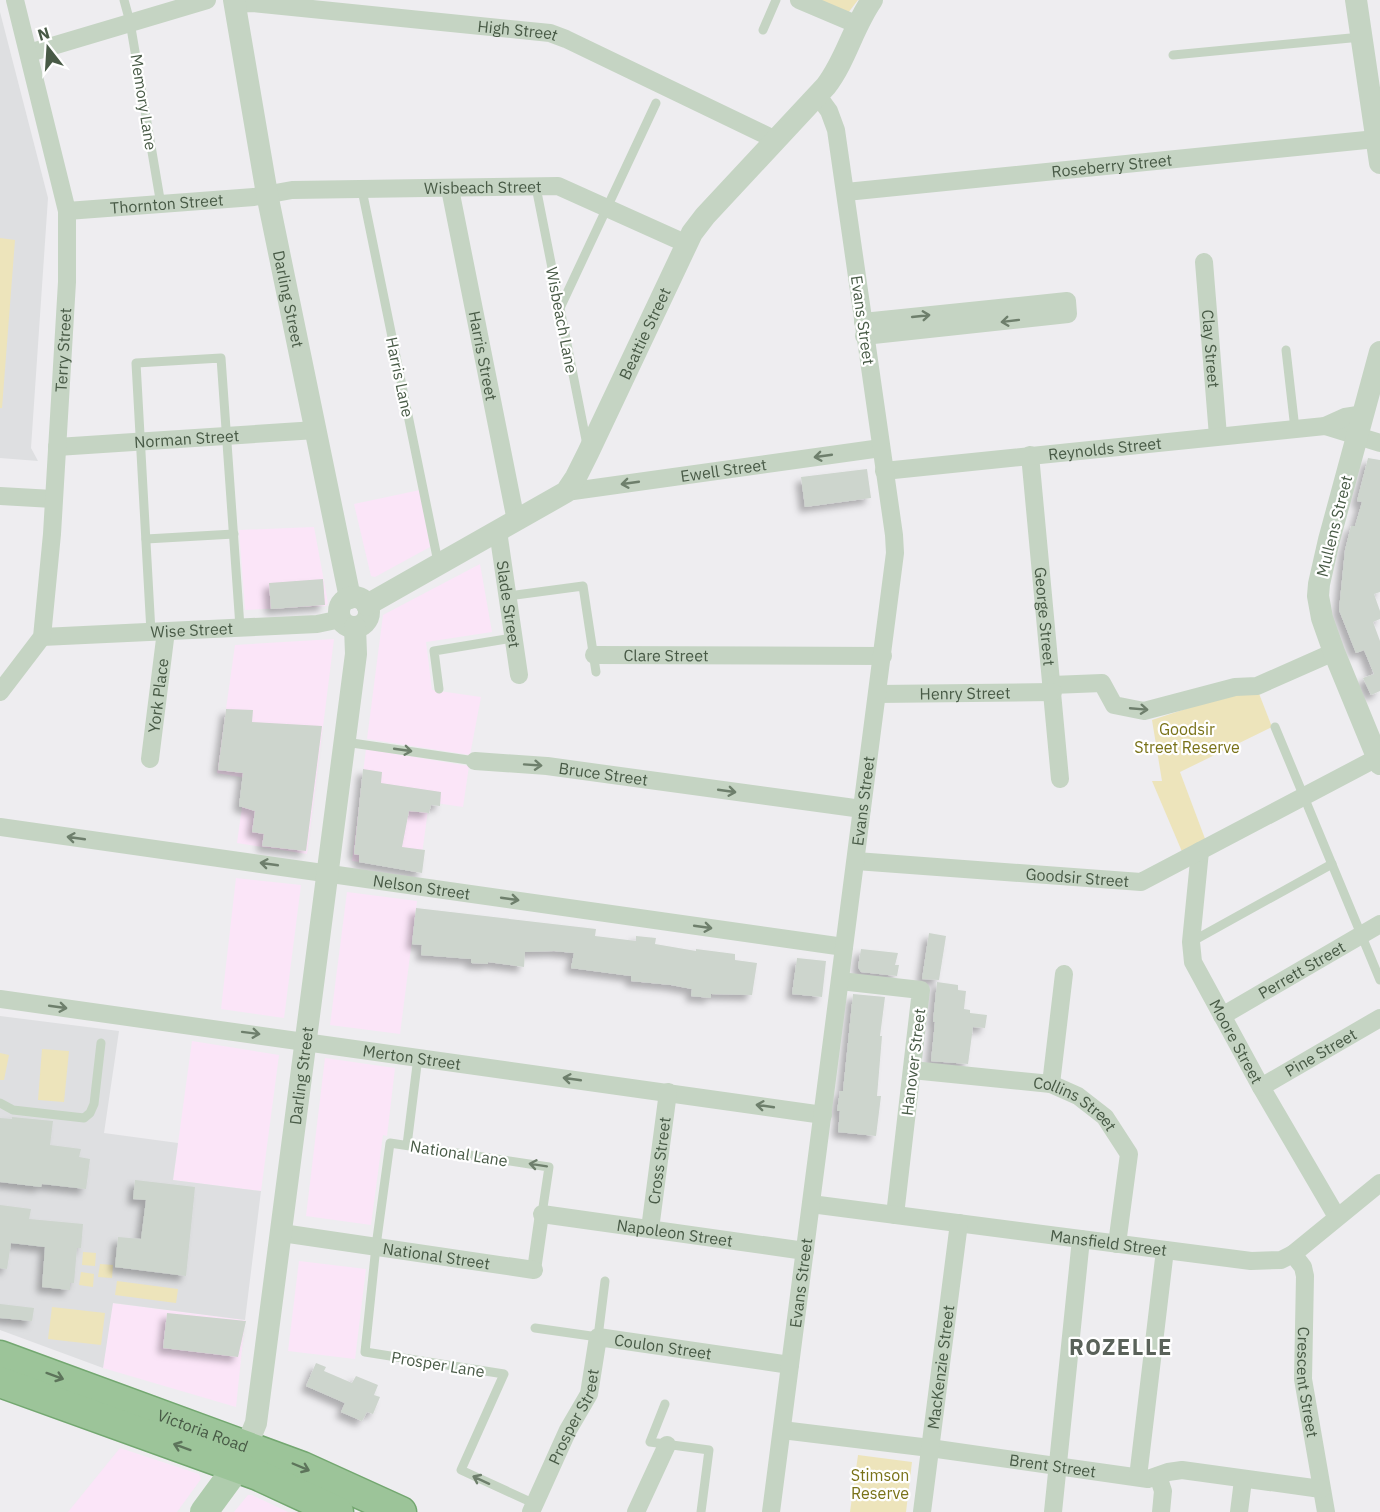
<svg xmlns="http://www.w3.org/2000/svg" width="1380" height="1512" viewBox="0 0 1380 1512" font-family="'IBM Plex Sans',sans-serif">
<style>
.commercial{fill:#fbe5f8}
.education{fill:#dedfe1}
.green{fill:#ede4bb}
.building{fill:#cdd5cd;filter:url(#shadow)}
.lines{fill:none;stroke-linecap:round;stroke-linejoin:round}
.trunk-casing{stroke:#73a770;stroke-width:33}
.service{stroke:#c5d4c3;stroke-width:9}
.pedestrian{stroke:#c5d4c3;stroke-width:14}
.minor{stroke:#c5d4c3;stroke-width:18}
.tertiary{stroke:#c5d4c3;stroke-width:22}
.primary{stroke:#afccad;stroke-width:28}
.trunk{stroke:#9cc499;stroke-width:30}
.oneway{stroke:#6e7f6c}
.oneway2{stroke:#5d745b}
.labels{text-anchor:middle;stroke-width:4.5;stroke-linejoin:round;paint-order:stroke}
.street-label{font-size:16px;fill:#485a46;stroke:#fff}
.park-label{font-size:16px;fill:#797218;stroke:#fff}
.district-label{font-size:22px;font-weight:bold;letter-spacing:1.5px;fill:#5a625a;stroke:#fff}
</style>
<defs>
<filter id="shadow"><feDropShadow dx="-5.5" dy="5.5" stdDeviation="3" flood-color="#0004"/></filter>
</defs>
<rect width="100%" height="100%" fill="#eeedf0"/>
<g class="commercial">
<polygon points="420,490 430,547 375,577 371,576 354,504"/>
<polygon points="314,527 328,603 326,606 245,610 239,530"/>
<polygon points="480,564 492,632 426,642 432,690 481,697 470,755 367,739 383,615"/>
<polygon points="334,639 307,854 237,843 246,778 217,773 235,645"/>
<polygon points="366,749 469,766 463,807 429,802 420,869 352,861"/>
<polygon points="236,878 301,885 284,1018 221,1009"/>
<polygon points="347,892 417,901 400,1034 330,1025"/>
<polygon points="192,1041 279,1055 261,1191 173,1180"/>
<polygon points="325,1058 395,1068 387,1136 383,1135 371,1225 306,1216"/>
<polygon points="299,1261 366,1269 355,1359 288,1351"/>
<polygon points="112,1303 245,1320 236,1407 103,1368"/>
<polygon points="120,1448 199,1474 201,1479 177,1512 68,1512"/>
<polygon points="248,1495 252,1495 288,1512 234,1512"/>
</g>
<g class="education">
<polygon points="0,12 48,198 31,448 38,461 0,458"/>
<polygon points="0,1016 119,1031 104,1133 178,1143 173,1180 261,1191 245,1320 113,1303 103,1368 0,1330"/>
</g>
<g class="green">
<polygon points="817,0 858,0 848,13"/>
<polygon points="0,238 15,240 2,408 0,408"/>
<polygon points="1240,691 1258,691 1272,727 1180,772 1207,844 1183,854 1152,781 1162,781 1152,720"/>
<polygon points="42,1049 69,1051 64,1102 38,1100"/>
<polygon points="0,1053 9,1055 4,1080 0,1080"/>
<polygon points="83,1252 96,1253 95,1266 82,1265"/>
<polygon points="100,1264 113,1265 112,1278 98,1277"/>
<polygon points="81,1272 94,1274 93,1287 79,1285"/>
<polygon points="117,1281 178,1289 176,1303 115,1295"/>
<polygon points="52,1307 105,1313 101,1345 48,1339"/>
<polygon points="858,1455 912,1462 906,1512 850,1512"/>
</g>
<g class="building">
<polygon points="1368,458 1380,460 1380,592 1374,594 1380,611 1380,619 1373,622 1380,641 1380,691 1371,695 1363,678 1374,674 1364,650 1356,653 1339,610 1345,550 1351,526 1355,526 1362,502 1357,501"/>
<polygon points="867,469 871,498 805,507 801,477"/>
<polygon points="323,579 325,605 271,609 269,583"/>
<polygon points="226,709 253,710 252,722 322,726 306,851 262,846 264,834 252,832 255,811 239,806 243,773 218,770"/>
<polygon points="363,769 382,772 381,783 441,792 440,806 431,805 429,813 409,811 402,847 425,850 422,873 359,862 359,855 354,854"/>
<polygon points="416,908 596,929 595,936 636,941 636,936 656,938 655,944 696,951 696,949 735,954 735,960 757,963 752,995 711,994 711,998 691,996 692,989 671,985 631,981 631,976 571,968 574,953 554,951 525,952 524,967 488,962 488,964 471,963 471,959 421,955 422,945 412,944"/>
<polygon points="929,933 946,936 939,980 922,979"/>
<polygon points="861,949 898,953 895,965 899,965 897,976 861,972 858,967"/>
<polygon points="797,958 826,961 822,997 792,994"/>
<polygon points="937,982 958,985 958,990 966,991 964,1009 970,1010 970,1013 987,1015 985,1028 973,1027 968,1064 931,1061 935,1022 933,1022"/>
<polygon points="853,994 885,997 880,1036 882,1036 877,1096 881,1096 876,1136 838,1132 840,1111 837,1111 840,1091 843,1091"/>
<polygon points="12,1117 53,1121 50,1145 81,1149 79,1157 90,1159 86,1189 42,1184 41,1187 0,1182 0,1118 12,1119"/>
<polygon points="135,1180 195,1187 186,1276 115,1267 118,1237 141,1239 146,1200 133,1199"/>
<polygon points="0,1205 31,1209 29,1219 83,1224 81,1248 77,1248 74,1283 70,1283 70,1290 42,1287 45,1247 11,1243 7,1269 0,1268"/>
<polygon points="0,1304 34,1308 32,1321 0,1318"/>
<polygon points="167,1313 246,1321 238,1357 163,1348"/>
<polygon points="316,1363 326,1367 324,1371 352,1383 356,1376 378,1385 374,1395 380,1397 373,1414 367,1412 362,1421 341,1412 345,1403 306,1386"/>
</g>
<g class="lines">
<g class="trunk-casing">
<g id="trunk">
<path id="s36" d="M0 1356 302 1467 401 1512"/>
<polyline points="0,1382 258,1475 338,1512"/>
</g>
</g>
<g class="service">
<polyline points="124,0 130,22 161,205"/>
<polyline points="763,30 776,0"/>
<polyline points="1173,55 1361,37"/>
<polyline points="536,187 587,445"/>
<polyline points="362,190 438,562"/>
<polyline points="560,308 656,103"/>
<polyline points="1286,350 1295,429"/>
<polyline points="146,539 234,534"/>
<polyline points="508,596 583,586 596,672"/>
<polyline points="151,632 136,363 221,358 240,627"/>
<polyline points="439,689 434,651 512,638"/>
<polyline points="1275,727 1380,980"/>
<polyline points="345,742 475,761"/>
<polyline points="1191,942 1332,864"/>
<polyline points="0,1103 13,1110 84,1118 90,1113 94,1104 101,1043"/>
<polyline points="407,1145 418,1057"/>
<polyline points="535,1328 598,1337 605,1281"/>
<polyline points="665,1404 650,1442 709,1450 701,1512"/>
<polyline points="535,1504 461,1470 504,1374 365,1352 376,1246 390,1143 549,1167 542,1214"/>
</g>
<polyline class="pedestrian" points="534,1270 542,1214"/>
<g class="minor">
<polyline points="799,0 858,25"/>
<path id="s1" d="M235 4 253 3 550 33 566 39 776 140"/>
<polyline points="29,53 207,0"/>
<path id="s2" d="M450 189 516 521"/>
<path id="s3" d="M846 192 1376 139"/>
<path id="s4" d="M67 211 254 197 292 190 558 186 687 244"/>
<path id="s5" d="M1204 262 1218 436"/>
<polyline points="863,322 1067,301 1068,314 864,336"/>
<polyline points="1325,426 1380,443"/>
<path id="s6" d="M57 447 316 430"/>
<path id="s7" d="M1030 455 1060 779"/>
<path id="s8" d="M884 471 1325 426 1345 417 1364 414"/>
<path id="s9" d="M566 492 881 448"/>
<polyline points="0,496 53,499"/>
<path id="s10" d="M498 531 519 675"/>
<path id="s11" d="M42 637 317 624 341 619"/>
<path id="s12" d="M594 655 883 656"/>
<polyline points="1052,685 1102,683 1114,705 1144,711 1235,687 1257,686 1334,652"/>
<path id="s13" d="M0 692 42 637 52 534 67 282V211L15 0"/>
<path id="s14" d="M877 694 1053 692"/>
<path id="s15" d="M150 759 166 631"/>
<path id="s16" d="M475 761 547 766 862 809"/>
<path id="s17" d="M0 827 844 947"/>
<path id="s18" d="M1200 851 1191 942 1193 962 1261 1087 1337 1217"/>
<path id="s19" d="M856 861 1141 882 1377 758"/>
<polyline points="840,981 921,990 895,1215"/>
<path id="s20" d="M0 999 823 1115"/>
<path id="s21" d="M1222 1016 1380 924"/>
<path id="s22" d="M912 1070 1051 1084 1078 1096 1105 1117 1129 1154 1117 1244"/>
<polyline points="1051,1084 1064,974"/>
<path id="s23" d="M1261 1087 1380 1018"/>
<path id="s24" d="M811 1204 1251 1261 1281 1260 1293 1254 1380 1183"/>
<path id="s25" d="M542 1214 805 1251"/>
<path id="s26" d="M650 1229 668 1092"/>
<path id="s27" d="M282 1233 534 1270"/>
<path id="s28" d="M1293 1254 1303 1267 1305 1276 1303 1379 1326 1512"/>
<path id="s29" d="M782 1430 930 1448 1148 1479 1168 1472 1182 1470 1321 1489"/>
<polyline points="1158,1476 1163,1491 1161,1512"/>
<polyline points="1138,1477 1165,1250"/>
<path id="s30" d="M531 1512 568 1430 589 1394 598 1337 790 1365"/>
<polyline points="636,1512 667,1445"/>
<path id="s31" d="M771 1512 895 553 894 535 836 130 829 111 818 96"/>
<path id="s32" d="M922 1512 959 1223"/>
<polyline points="1053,1512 1081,1239"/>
<polyline points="1239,1512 1243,1480"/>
</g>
<g class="tertiary">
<path id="s33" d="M234 0 267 194 350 598"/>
<polyline points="1356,0 1380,163"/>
<polyline points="1380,352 1329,540 1319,584 1318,596 1322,618 1334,652 1380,764"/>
<circle cx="354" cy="612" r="15"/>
<path id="s34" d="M367 605 566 492 576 477 588 453 692 233 705 216 826 86C846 60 853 27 872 0"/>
<path id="s35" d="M247 1445 256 1423 356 654 355 627"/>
</g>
<polyline class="primary" points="204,1512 237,1467"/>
<use href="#trunk" class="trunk"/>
</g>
<defs><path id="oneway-shaft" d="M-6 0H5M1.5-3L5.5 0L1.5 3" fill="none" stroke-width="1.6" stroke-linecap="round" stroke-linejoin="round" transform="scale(1.5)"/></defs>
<g class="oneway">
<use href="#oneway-shaft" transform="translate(921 316) rotate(-6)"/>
<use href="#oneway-shaft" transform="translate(1010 321) rotate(173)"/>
<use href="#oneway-shaft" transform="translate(823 456) rotate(172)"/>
<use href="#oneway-shaft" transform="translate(630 483) rotate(172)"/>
<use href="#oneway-shaft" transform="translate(1139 709) rotate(5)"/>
<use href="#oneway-shaft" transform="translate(403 750) rotate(8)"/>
<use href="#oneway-shaft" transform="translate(533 765) rotate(4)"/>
<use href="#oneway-shaft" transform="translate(727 791) rotate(8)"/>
<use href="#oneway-shaft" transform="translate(76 838) rotate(-172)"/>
<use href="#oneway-shaft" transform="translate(269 864) rotate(-172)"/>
<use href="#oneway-shaft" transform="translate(510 899) rotate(8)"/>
<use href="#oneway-shaft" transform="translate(703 927) rotate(8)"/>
<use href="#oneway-shaft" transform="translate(58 1007) rotate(8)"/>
<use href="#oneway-shaft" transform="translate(251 1033) rotate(7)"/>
<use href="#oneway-shaft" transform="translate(572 1079) rotate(-172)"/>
<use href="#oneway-shaft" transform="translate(765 1106) rotate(-172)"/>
<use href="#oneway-shaft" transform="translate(538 1165) rotate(-171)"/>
<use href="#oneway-shaft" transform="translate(481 1480) rotate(-155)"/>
</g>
<g class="oneway2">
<use href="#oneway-shaft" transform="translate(55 1376) rotate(20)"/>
<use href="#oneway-shaft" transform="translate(182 1447) rotate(-160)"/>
<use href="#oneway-shaft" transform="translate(301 1467) rotate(23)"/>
</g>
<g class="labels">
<g class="street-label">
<text dy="6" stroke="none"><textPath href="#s1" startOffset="284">High Street</textPath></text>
<text transform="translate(144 102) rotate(81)" y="6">Memory Lane</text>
<text dy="6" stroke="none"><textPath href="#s3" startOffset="267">Roseberry Street</textPath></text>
<text dy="6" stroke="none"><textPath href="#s4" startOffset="417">Wisbeach Street</textPath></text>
<text dy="6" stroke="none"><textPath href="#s4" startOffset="100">Thornton Street</textPath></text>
<text dy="6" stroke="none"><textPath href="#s33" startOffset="304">Darling Street</textPath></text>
<text transform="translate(562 320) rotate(79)" y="6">Wisbeach Lane</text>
<text transform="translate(863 320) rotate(82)" y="6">Evans Street</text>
<text dy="6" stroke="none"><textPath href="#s34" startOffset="406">Beattie Street</textPath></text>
<text dy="6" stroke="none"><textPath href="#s5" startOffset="87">Clay Street</textPath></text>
<text dy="6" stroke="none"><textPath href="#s13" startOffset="357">Terry Street</textPath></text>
<text dy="6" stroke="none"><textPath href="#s2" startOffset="170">Harris Street</textPath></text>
<text transform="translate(400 377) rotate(78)" y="6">Harris Lane</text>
<text dy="6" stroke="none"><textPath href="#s6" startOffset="130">Norman Street</textPath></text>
<text dy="6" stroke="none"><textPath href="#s8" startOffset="222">Reynolds Street</textPath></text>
<text dy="6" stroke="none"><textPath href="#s9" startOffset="159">Ewell Street</textPath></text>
<text transform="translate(1334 526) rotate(-76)" y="6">Mullens Street</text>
<text dy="6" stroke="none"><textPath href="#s10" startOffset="74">Slade Street</textPath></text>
<text dy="6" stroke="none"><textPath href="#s7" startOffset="162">George Street</textPath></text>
<text dy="6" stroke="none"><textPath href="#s11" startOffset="150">Wise Street</textPath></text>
<text dy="6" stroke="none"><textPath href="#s12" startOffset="72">Clare Street</textPath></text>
<text dy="6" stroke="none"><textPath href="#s14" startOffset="88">Henry Street</textPath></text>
<text dy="6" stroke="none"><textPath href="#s15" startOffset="64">York Place</textPath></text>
<text dy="6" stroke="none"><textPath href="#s16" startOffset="129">Bruce Street</textPath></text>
<text dy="6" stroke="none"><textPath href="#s31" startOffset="717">Evans Street</textPath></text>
<text dy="6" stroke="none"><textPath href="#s19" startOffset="222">Goodsir Street</textPath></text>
<text dy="6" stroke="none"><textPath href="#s17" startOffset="426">Nelson Street</textPath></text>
<text dy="6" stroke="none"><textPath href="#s21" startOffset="92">Perrett Street</textPath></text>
<text dy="6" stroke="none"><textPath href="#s18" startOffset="202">Moore Street</textPath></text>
<text dy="6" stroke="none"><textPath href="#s23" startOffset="69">Pine Street</textPath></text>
<text dy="6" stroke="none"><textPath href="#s20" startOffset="416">Merton Street</textPath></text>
<text transform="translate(913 1062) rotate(-83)" y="6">Hanover Street</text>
<text dy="6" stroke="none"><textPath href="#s35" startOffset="374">Darling Street</textPath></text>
<text dy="6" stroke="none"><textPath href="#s22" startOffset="170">Collins Street</textPath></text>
<text transform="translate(459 1153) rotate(9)" y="6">National Lane</text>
<text dy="6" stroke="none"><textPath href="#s26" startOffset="69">Cross Street</textPath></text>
<text dy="6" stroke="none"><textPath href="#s25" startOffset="134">Napoleon Street</textPath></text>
<text dy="6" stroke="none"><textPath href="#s24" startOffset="300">Mansfield Street</textPath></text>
<text dy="6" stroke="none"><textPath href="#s27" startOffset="156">National Street</textPath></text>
<text dy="6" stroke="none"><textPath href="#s31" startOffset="231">Evans Street</textPath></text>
<text dy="6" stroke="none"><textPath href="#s30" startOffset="255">Coulon Street</textPath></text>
<text transform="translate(438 1364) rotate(9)" y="6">Prosper Lane</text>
<text dy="6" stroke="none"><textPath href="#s32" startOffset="146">MacKenzie Street</textPath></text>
<text dy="6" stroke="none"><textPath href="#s28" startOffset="132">Crescent Street</textPath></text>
<text dy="6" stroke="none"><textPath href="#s30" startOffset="105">Prosper Street</textPath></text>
<text dy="6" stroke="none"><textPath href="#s36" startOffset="216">Victoria Road</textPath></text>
<text dy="6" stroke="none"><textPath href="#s29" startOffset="273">Brent Street</textPath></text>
</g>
<g class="park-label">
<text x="1187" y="735">Goodsir<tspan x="1187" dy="18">Street Reserve</tspan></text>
<text x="880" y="1481">Stimson<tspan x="880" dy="18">Reserve</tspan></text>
</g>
<g class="district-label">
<text x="1121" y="1355">ROZELLE</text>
</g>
</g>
<g transform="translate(48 48) rotate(343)" stroke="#ffffff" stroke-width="4.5" paint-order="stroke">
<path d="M0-4.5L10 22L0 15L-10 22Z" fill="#485a46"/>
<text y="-9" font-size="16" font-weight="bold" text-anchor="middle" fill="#485a46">N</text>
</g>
</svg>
